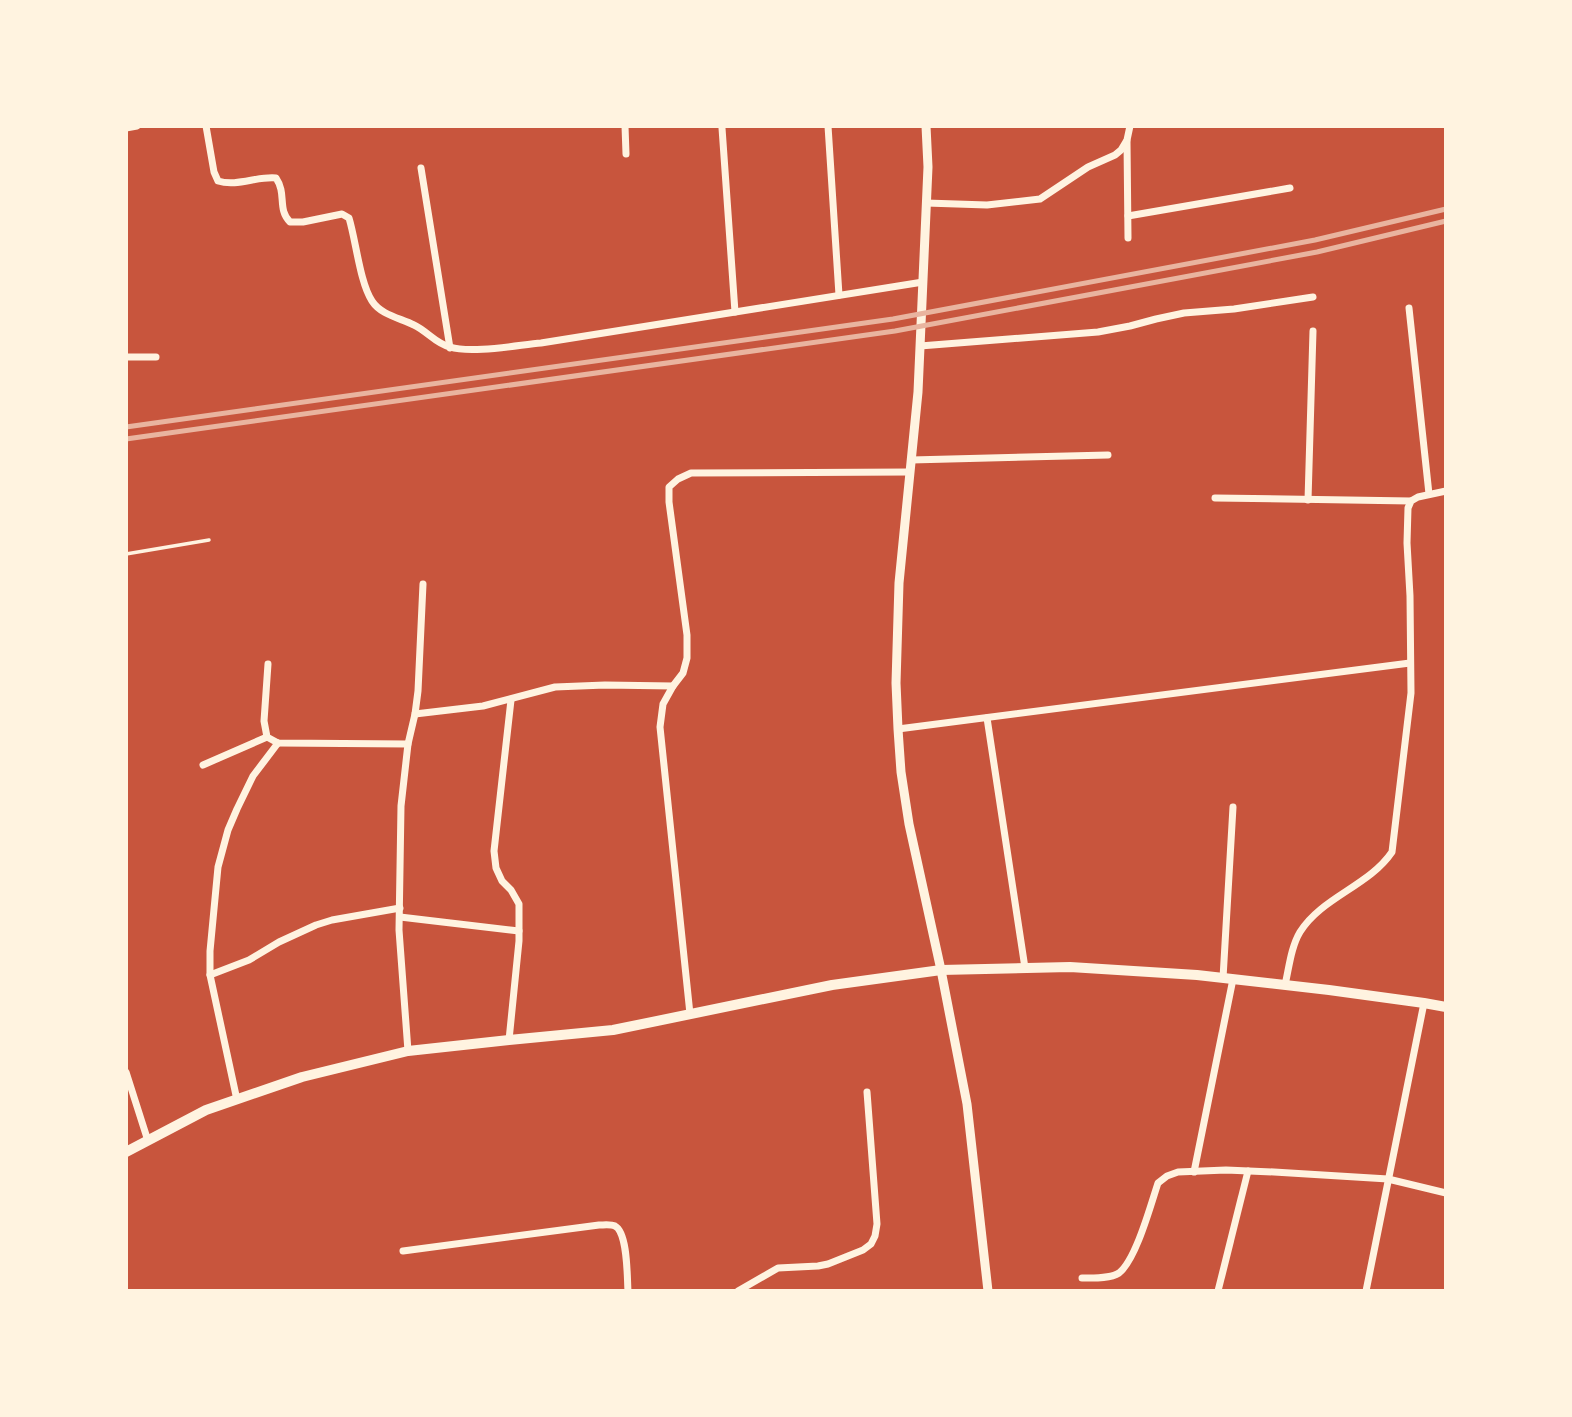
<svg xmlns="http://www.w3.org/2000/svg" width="1572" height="1417" viewBox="0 0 1572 1417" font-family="Jost,sans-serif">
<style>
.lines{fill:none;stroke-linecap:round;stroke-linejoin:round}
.service{stroke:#fff3e0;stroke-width:3.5}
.minor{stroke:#fff3e0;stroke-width:7}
.tertiary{stroke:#fff3e0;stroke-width:9}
.primary{stroke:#fff3e0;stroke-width:10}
.rail{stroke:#e9b49f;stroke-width:5}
</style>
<rect width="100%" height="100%" fill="#c8553d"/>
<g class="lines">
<polyline class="service" points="126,554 209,540"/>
<g class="minor">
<path d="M206 126 214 172 218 181C237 187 257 176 276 178 287 194 277 209 290 222H303L342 214 349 218C356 241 360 283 372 301 381 315 400 318 414 325 427 331 436 344 450 347 471 354 518 345 541 343L923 282"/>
<polyline points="625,126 626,154"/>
<polyline points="828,126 839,295"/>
<polyline points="126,128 137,126"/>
<polyline points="722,128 735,312"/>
<polyline points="1127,141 1128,238"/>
<polyline points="421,168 450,348"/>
<polyline points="926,203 987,205 1040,199 1088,167 1115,155 1121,150 1127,140 1130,126"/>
<polyline points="1128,216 1290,188"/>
<polyline points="1409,308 1429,494"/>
<polyline points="920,346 1098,332 1130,326 1156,319 1184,313 1234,309 1313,297"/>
<polyline points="126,357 156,357"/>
<polyline points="911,460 1108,455"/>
<polyline points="1215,498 1411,501"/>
<polyline points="1308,500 1313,331"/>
<polyline points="268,664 264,721 267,737 278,743 408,744"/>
<polyline points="415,714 483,706 555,687 605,685 673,686"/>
<polyline points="987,718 1025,968"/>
<polyline points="898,729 1410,663"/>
<polyline points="203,765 267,737"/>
<polyline points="400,917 519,931"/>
<polyline points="210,975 249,960 279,942 316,925 332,920 400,908"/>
<polyline points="1223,978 1233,807"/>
<path d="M1285 985C1289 968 1291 947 1300 932 1322 897 1369 886 1392 852L1411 693 1410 596 1407 543 1408 508 1411 501 1418 497 1446 491"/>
<polyline points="690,1014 660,727 663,704 673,686 683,673 687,658 687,635 669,502 669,487 678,479 691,473 910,472"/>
<polyline points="509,1040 519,941 519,904 511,890 502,881 496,868 494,851 511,700"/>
<polyline points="408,1051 399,930 401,806 408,744 415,714 418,691 423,584"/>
<polyline points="126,1072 148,1141"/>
<polyline points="237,1100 210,975 210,951 218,867 228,830 237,809 253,776 278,743"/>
<polyline points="1194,1172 1233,979"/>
<path d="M403 1251 599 1225C604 1225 611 1224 615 1226 628 1233 627 1277 628 1291"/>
<path d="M1082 1278C1093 1278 1110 1279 1119 1273 1136 1260 1151 1204 1158 1183L1167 1176 1178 1172 1226 1170 1274 1172 1388 1179 1446 1193"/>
<polyline points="738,1291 778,1268 818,1266 828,1264 863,1250 871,1244 875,1236 877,1224 867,1092"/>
<polyline points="1218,1291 1248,1171"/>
<polyline points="1366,1291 1424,1003"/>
</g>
<polyline class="tertiary" points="926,126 928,167 918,392 899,583 896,683 898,729 901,772 909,824 941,970 967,1104 988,1291"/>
<polyline class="primary" points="126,1152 206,1110 302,1077 408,1051 509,1040 613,1030 832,985 941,970 1070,967 1197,975 1329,990 1424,1003 1446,1007"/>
<g class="rail">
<polyline points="126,427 893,319 1315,240 1446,209"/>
<polyline points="126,439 895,331 1317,252 1446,221"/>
</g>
</g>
<rect width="1572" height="1417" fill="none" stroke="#fff3e0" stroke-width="256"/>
</svg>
